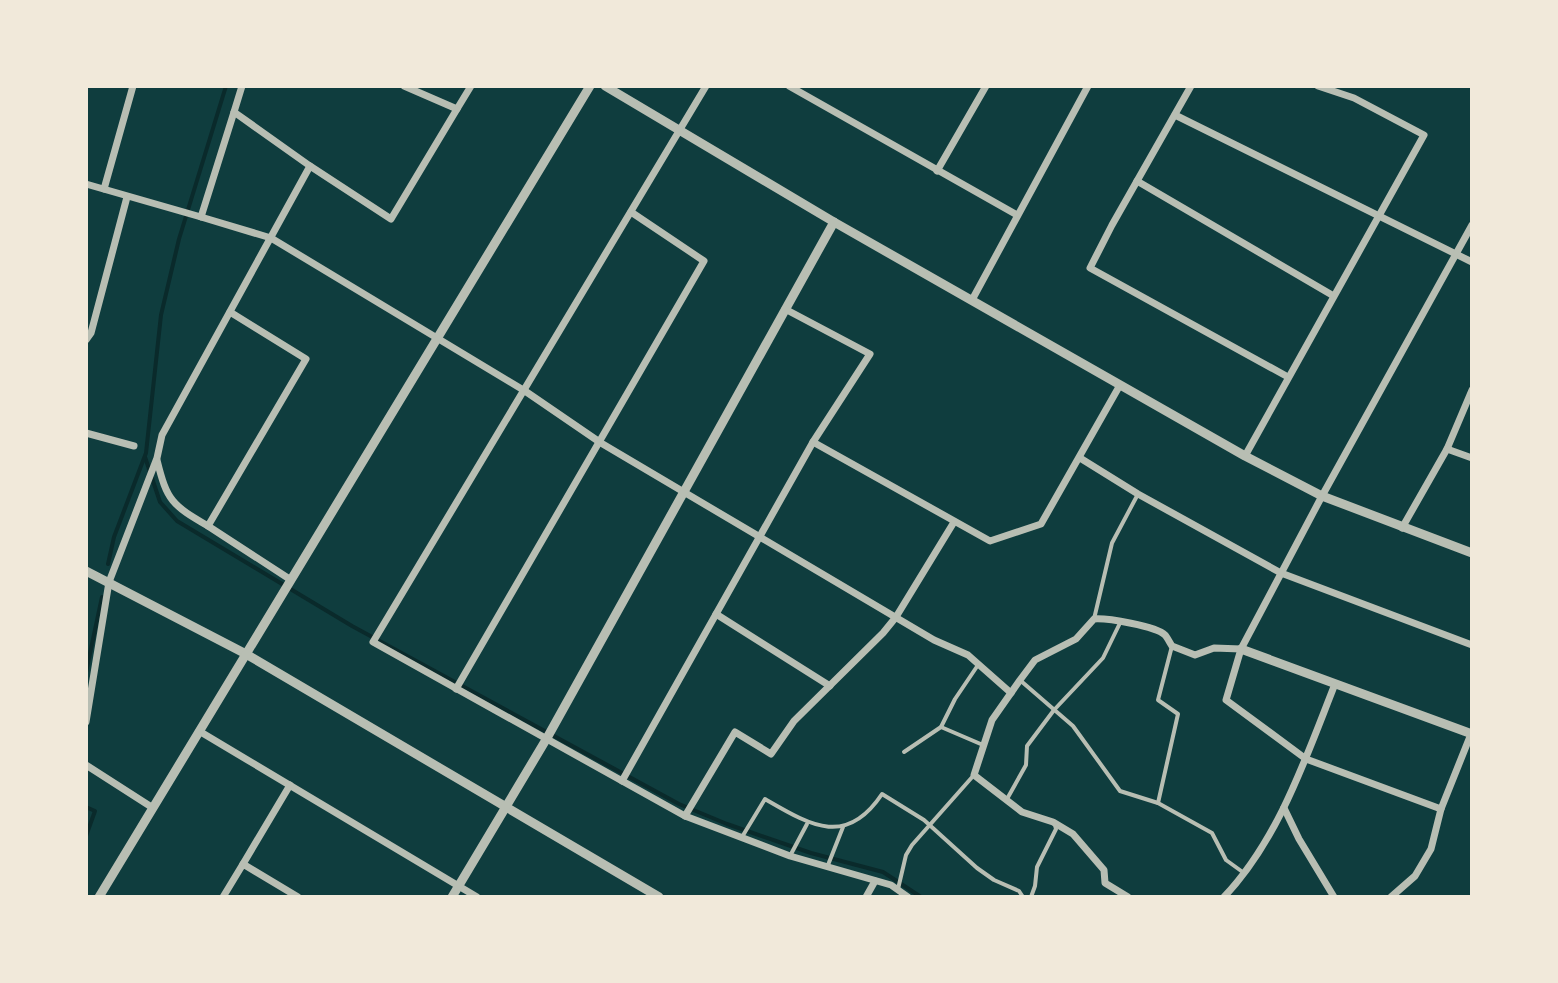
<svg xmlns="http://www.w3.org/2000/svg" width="1558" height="983" viewBox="0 0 1558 983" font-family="Signika,sans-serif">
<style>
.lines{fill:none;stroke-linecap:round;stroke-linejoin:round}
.stream{stroke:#0a2a2b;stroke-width:4}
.service{stroke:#b8beb3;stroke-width:4}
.minor{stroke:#b8beb3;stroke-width:7}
.tertiary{stroke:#b8beb3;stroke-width:9}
</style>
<rect width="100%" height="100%" fill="#0f3d3e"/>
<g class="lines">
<g class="stream">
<polyline points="145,457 160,502 177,521 352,626 679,804 727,824 811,853 883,872 921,897"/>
<polyline points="108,564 114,537 146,453 161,315 179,239 226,86"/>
<polyline points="86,672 102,597"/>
<polyline points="86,807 95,811 86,836"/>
</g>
<g class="service">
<polyline points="1094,619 1112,543 1138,494"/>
<polyline points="1021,681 1073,726 1120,791 1158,803 1212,833 1226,860 1244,873"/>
<polyline points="941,727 983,745"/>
<polyline points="904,752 941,727 955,699 978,665"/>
<polyline points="1007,799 1026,765 1027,746 1054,710 1103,658 1120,623"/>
<polyline points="1158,803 1178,714 1158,700 1172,646"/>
<path d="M742 837 765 799C810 825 846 848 882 794L924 820 977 868 994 880 1019 891 1023 897"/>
<polyline points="790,856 807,824"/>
<polyline points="828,865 843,827"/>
<polyline points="898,889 906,855 912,845 974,775"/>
<polyline points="1031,897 1035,886 1037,867 1056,829 1055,825"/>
</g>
<g class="minor">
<polyline points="706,86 373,642 685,816 790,856 891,885 908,897"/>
<polyline points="789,86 1017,215"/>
<polyline points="1191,86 1112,225 1090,268 1288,377"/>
<polyline points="457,109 471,86"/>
<polyline points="234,112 201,217 271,238 525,391 601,443 934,640 968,655 1011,693"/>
<polyline points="1175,115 1472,262"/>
<polyline points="310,166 391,219 457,109 404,86"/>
<polyline points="937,171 986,86"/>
<polyline points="1137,181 1332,295"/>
<polyline points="86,184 201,217"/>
<polyline points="104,189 133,86"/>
<polyline points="972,300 1088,86"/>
<polyline points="86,340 91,333 127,197"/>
<polyline points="86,433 134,446"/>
<polyline points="813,442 990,541 1041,524 1120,385"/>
<polyline points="1447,449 1472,458"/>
<polyline points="1245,456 1424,135 1354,98 1318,86"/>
<polyline points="1080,458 1138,494 1281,573 1472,645"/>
<path d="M157 460C167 501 172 505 208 526L306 359 230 312"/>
<polyline points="208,526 291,580"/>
<polyline points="1402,528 1447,449 1472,390"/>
<polyline points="716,614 830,686"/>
<polyline points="456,689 704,261 631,212"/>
<polyline points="86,722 109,582 157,458 162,435 310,166 234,112 242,86"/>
<polyline points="199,731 477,897"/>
<polyline points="86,765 153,808"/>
<polyline points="622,781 813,442 870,354 785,309"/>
<polyline points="1284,808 1299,839 1334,897"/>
<polyline points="1441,809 1306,759 1226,700 1241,649 1322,496 1472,225"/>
<polyline points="685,816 735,732 771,754 794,721 883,633 896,617 954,522"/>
<polyline points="243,864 290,785"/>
<polyline points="223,897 243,864 298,897"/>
<polyline points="866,897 875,881"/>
<path d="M1128 897 1105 883 1104 870 1073 834 1053 822 1022 812 974 775 992 720 1020 680 1035 660 1076 639 1094 619C1107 618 1156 626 1165 635 1167 637 1170 643 1172 646L1195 655 1214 648 1241 649"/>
<path d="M1224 897C1279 839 1306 757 1335 684"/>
<polyline points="1391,897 1415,876 1431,849 1441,809 1471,734"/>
</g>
<g class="tertiary">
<polyline points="605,86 834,222 1245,456 1322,496 1472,553"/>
<polyline points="86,571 246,654 659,897"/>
<polyline points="1241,649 1472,734"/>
<polyline points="99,897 590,86"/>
<polyline points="452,897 547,738 834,222"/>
</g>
</g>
<rect width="1558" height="983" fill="none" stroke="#f1e9da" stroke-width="176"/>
</svg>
